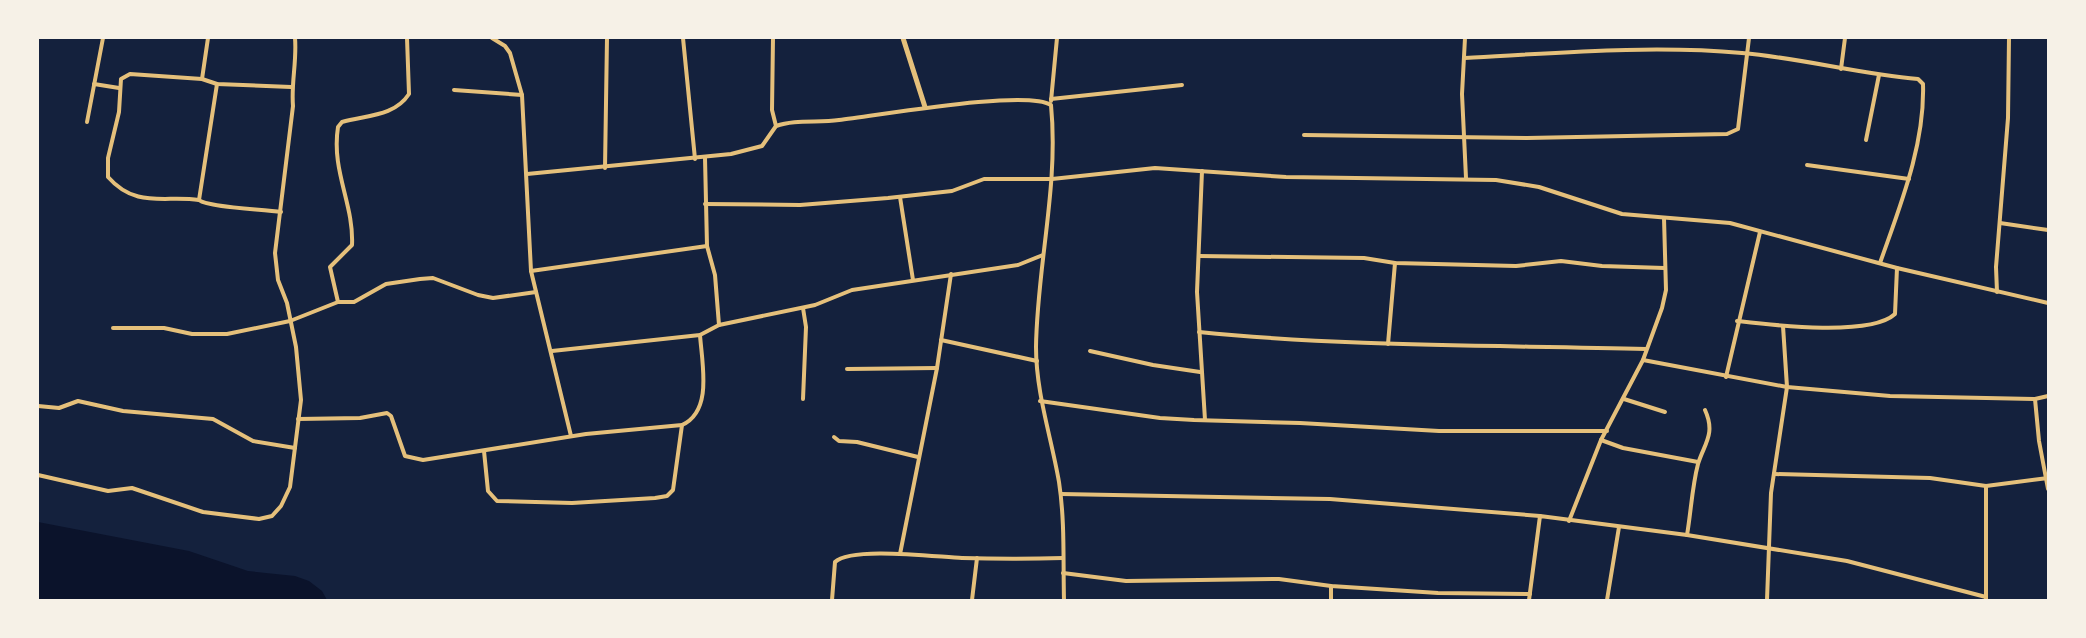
<svg xmlns="http://www.w3.org/2000/svg" width="2086" height="638" viewBox="0 0 2086 638" font-family="Mulish,sans-serif">
<style>
.water{fill:#0b132b}
.lines{fill:none;stroke-linecap:round;stroke-linejoin:round}
.minor{stroke:#e5c07b;stroke-width:4}
.tertiary{stroke:#e5c07b;stroke-width:5}
</style>
<rect width="100%" height="100%" fill="#14213d"/>
<polygon class="water" points="38,522 189,551 248,571 295,576 309,581 322,591 327,600 38,600"/>
<g class="lines">
<g class="minor">
<polyline points="492,38 505,46 510,53 522,95 531,271 571,436"/>
<polyline points="683,38 695,159"/>
<polyline points="773,38 772,110 776,126"/>
<polyline points="1465,38 1462,94 1466,178"/>
<path d="M1465 58C1558 53 1650 45 1742 53 1801 58 1859 74 1918 79L1923 84C1925 145 1900 206 1880 263"/>
<polyline points="1841,69 1845,38"/>
<polyline points="202,79 208,38"/>
<polyline points="94,84 119,88"/>
<path d="M217 84 199 200C209 208 264 209 281 212"/>
<polyline points="454,90 522,95"/>
<polyline points="1051,99 1182,85"/>
<polyline points="1051,101 1057,38"/>
<polyline points="87,122 103,38"/>
<polyline points="1304,135 1527,138 1727,134 1738,129 1749,38"/>
<polyline points="1866,140 1879,75"/>
<polyline points="705,158 707,246 715,275 719,325"/>
<polyline points="1807,165 1909,179"/>
<polyline points="605,168 607,38"/>
<polyline points="1202,171 1197,292 1205,420"/>
<path d="M527 174 731 154 762 146 776 126C795 119 818 123 839 120 877 116 1025 89 1051 105 1059 186 1037 266 1036 347 1036 393 1051 436 1059 482 1065 521 1063 561 1064 600"/>
<polyline points="900,197 913,280"/>
<path d="M199 200C165 195 136 209 108 177V158L119 112 121 79 130 74 202 79 217 84 291 87"/>
<polyline points="705,204 800,205 888,198 952,191 984,179 1052,179 1155,168 1286,177 1496,180 1539,187 1622,214 1730,223 1897,268 2048,303"/>
<polyline points="2000,223 2048,230"/>
<polyline points="1199,256 1364,258 1395,263 1516,266 1561,261 1602,266 1664,268"/>
<polyline points="531,271 707,246"/>
<polyline points="1997,292 1996,267 2008,118 2009,38"/>
<path d="M338 302 330 267 352 245C354 204 331 171 338 127L342 122C366 115 394 117 409 94L407 38"/>
<path d="M1737 321C1772 325 1870 337 1895 314L1897 268"/>
<polyline points="113,328 164,328 192,334 227,334 290,321 338,302 354,302 386,284 420,279 433,278 478,295 493,298 536,292"/>
<path d="M1199 332C1347 347 1497 345 1646 349"/>
<polyline points="941,340 1037,361"/>
<polyline points="1388,344 1395,263"/>
<polyline points="552,351 700,335 719,325 815,305 852,290 1018,265 1043,255"/>
<polyline points="1090,351 1153,365 1200,372"/>
<polyline points="1643,360 1787,387 1890,396 2035,399 2048,396"/>
<polyline points="847,369 937,368"/>
<polyline points="1726,377 1760,232"/>
<polyline points="803,399 806,327 803,308"/>
<polyline points="1624,399 1665,412"/>
<polyline points="2035,399 2039,441 2048,489"/>
<polyline points="1040,401 1160,418 1194,420 1300,423 1439,431 1607,431"/>
<polyline points="38,406 59,408 78,401 123,411 213,419 253,441 295,448"/>
<path d="M298 419 360 418 387 413 391 416 405 456 423 460 586 434 682 425C713 411 702 364 700 335"/>
<polyline points="834,437 839,441 857,442 918,457"/>
<polyline points="1601,440 1623,448 1698,462"/>
<polyline points="484,451 488,491 497,501 572,503 655,498 667,496 673,490 682,425"/>
<polyline points="1775,474 1930,478 1986,486 2048,478"/>
<path d="M38 475 108 491 132 488 203 512 259 519 272 516 281 506 290 487 301 400 296 347 287 303 278 280 275 253 293 106C291 83 297 61 295 38"/>
<polyline points="1061,494 1330,499 1540,516"/>
<polyline points="1569,521 1601,440 1643,360 1662,308 1666,290 1664,218"/>
<path d="M1687 535C1691 512 1692 487 1698 464 1704 444 1716 434 1705 410"/>
<polyline points="900,554 937,368 951,274"/>
<polyline points="1063,573 1126,581 1279,579 1331,586 1438,593 1530,594"/>
<path d="M832 600 835 562C851 546 937 557 962 558 995 559 1030 559 1063 558"/>
<polyline points="972,600 977,558"/>
<polyline points="1331,600 1331,586"/>
<polyline points="1529,600 1540,516 1687,535 1847,561 1986,597"/>
<polyline points="1607,600 1619,527"/>
<polyline points="1767,600 1771,493 1787,387 1783,326"/>
<polyline points="1986,600 1986,486"/>
</g>
<polyline class="tertiary" points="903,38 925,107"/>
</g>
<rect width="2086" height="638" fill="none" stroke="#f6f1e7" stroke-width="78"/>
</svg>
